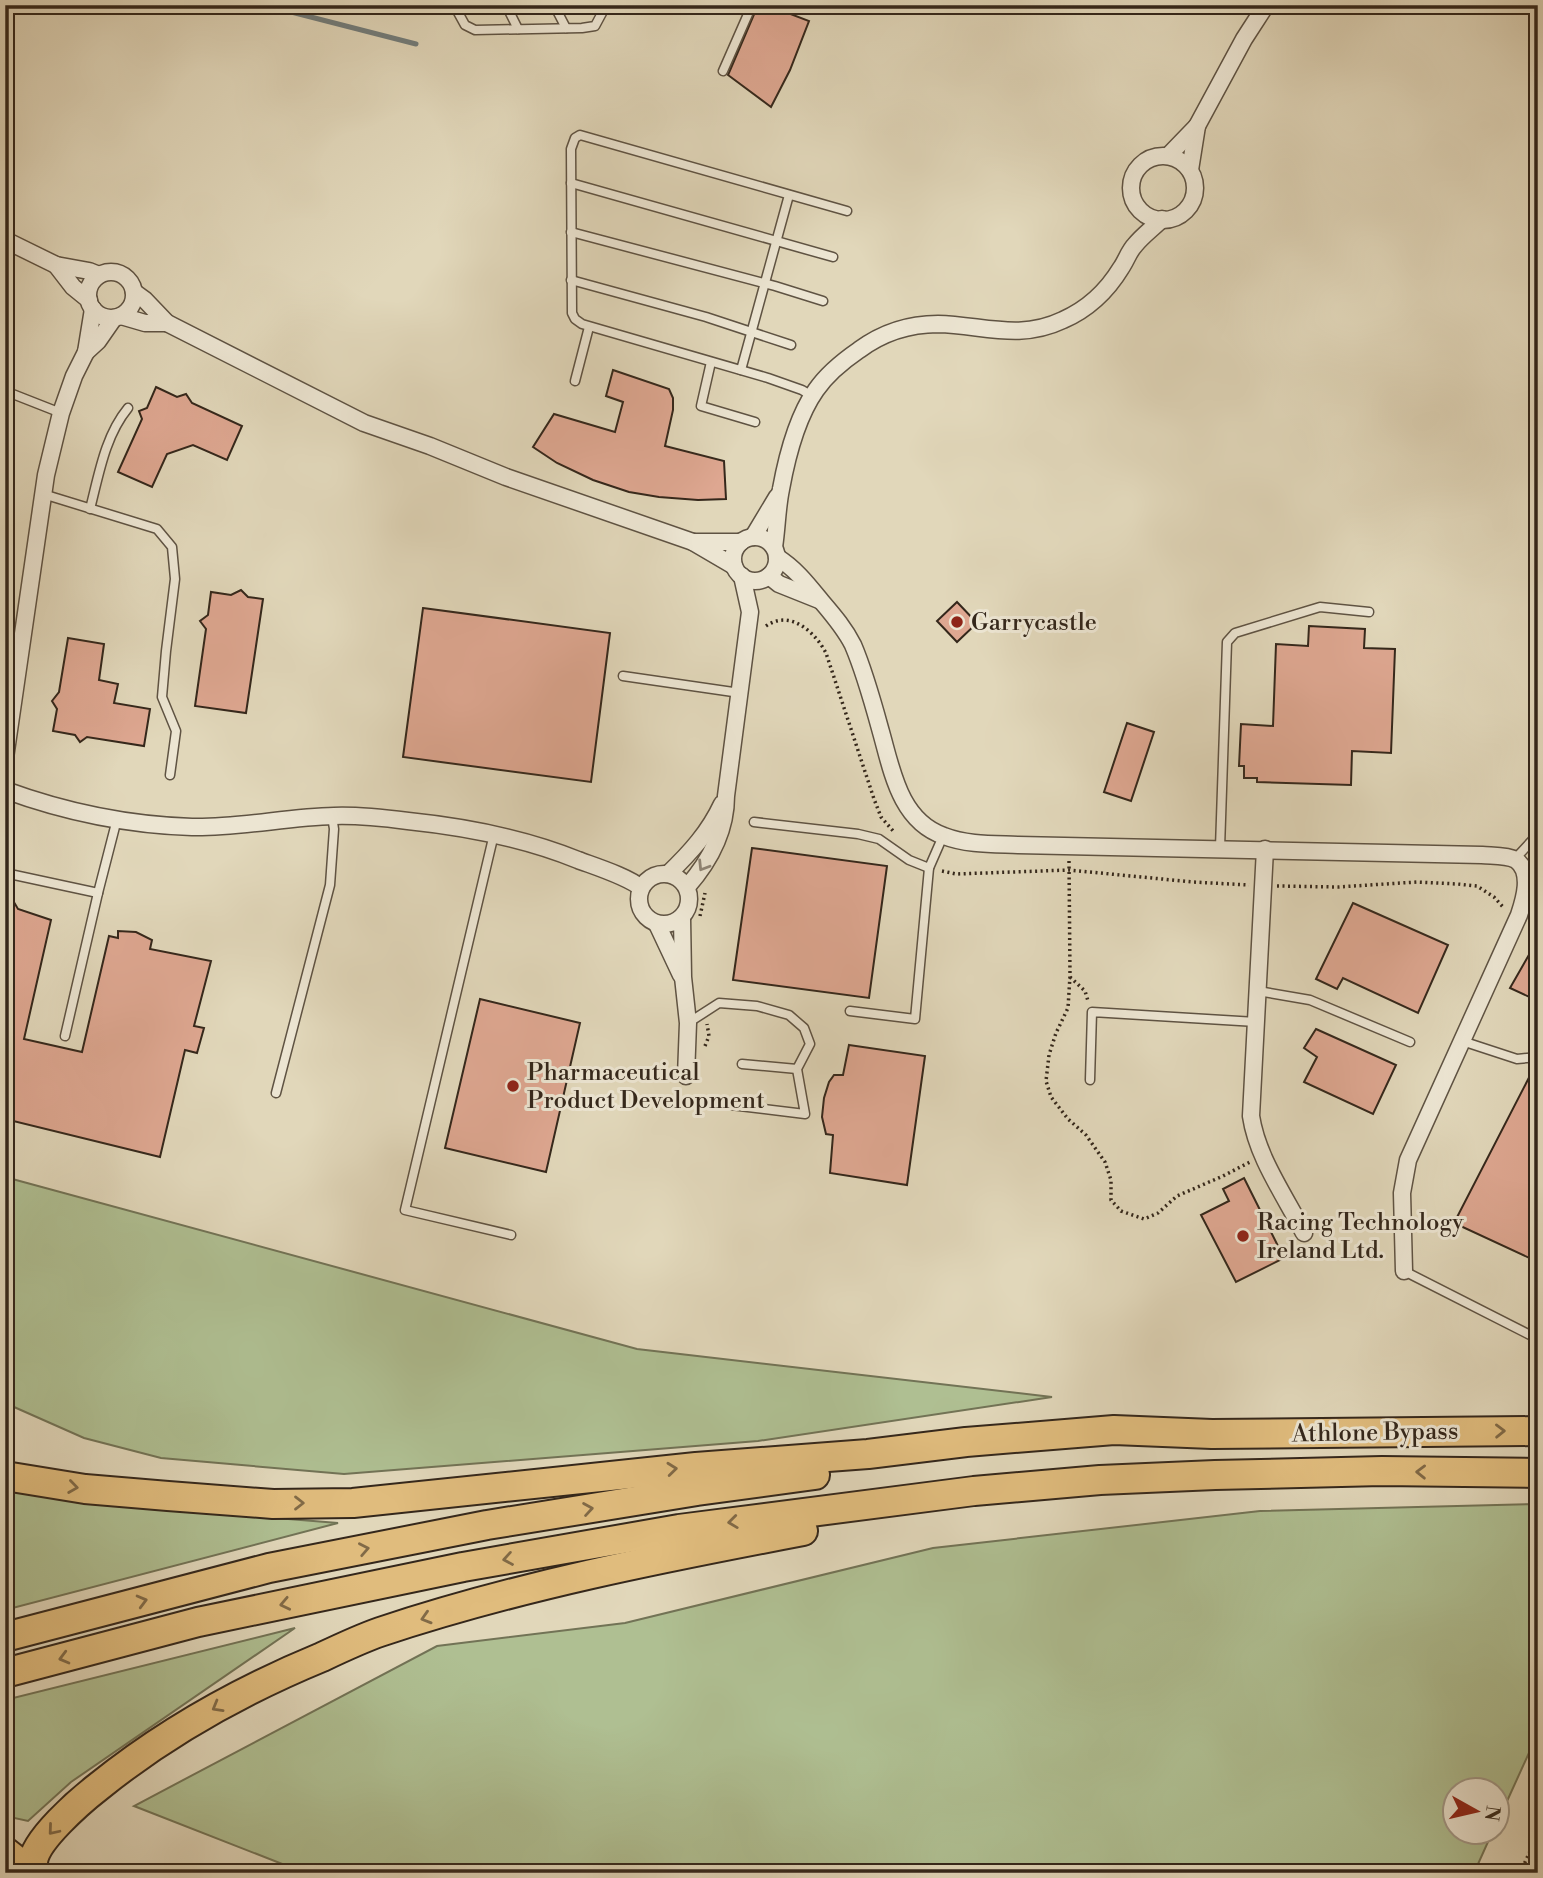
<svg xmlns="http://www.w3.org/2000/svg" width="1543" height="1878" viewBox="0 0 1543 1878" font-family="'Libre Bodoni',serif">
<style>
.green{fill:#afbf92;stroke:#727356;stroke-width:2}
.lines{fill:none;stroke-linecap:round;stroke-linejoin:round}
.stream{stroke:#727d7c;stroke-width:5}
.building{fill:#dea791;stroke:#34271b;stroke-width:2}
.lane-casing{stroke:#5f5343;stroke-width:11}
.street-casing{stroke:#5f5343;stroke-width:19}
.primary-casing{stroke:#34271b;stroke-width:28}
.highway-casing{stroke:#34271b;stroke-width:32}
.path{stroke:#34271b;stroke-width:3.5;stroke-dasharray:2 3.5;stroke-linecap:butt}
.lane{stroke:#ece5d2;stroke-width:8}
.street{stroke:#ece5d2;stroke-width:16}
.primary{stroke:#e0bc7d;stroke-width:24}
.highway{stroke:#e0bc7d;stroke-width:28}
.oneway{stroke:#908676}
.oneway2{stroke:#816a47}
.poi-dot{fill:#8f2418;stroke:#ece5d2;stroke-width:2.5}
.labels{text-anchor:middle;stroke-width:6;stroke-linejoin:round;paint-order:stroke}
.poi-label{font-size:24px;fill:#34271b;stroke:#ece5d2;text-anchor:start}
.street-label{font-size:24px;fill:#34271b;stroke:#ece5d2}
</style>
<rect width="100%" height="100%" fill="#e1d7ba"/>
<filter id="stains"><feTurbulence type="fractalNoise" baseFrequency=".00286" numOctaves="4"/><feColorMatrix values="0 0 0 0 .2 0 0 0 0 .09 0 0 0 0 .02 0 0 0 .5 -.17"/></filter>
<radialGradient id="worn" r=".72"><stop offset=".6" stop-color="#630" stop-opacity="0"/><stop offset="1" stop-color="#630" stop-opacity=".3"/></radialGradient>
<g class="green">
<polygon points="5,1177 637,1349 1052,1397 758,1441 344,1474 161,1458 84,1438 5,1403"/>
<polygon points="5,1485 75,1502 338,1523 5,1610"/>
<polygon points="1538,1504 1538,1581 1534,1588 1538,1588 1538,1733 1498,1821 1498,1790 1456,1790 1456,1832 1492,1833 1474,1873 291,1873 290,1867 134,1806 437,1646 625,1623 933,1548 1260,1511"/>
<polygon points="295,1628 71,1782 28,1821 5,1816 5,1700"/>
</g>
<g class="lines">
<polyline class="stream" points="264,5 416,44"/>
</g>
<g class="building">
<polygon points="758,5 767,5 809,21 790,70 771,107 728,75"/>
<polygon points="613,370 669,389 673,398 673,410 665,446 724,461 726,499 698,500 659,497 629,492 593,480 557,463 533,447 554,414 615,432 623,402 606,396"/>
<polygon points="156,387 177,397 186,394 192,403 242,426 227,460 193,445 167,454 152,487 118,472 142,419 139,411 147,408"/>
<polygon points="241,590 248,597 263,599 246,713 195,706 206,629 200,621 208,615 211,592 231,595"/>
<polygon points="957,602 977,623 957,642 937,621"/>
<polygon points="423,608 610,633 591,782 403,757"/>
<polygon points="1309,626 1365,629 1364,648 1395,649 1391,753 1352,751 1351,785 1257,782 1257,778 1244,778 1244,766 1239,766 1241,724 1273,726 1276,644 1308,646"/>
<polygon points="68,638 104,644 99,680 118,684 114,703 150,709 144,746 87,737 80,742 75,735 53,731 57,709 52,701 59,692"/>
<polygon points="1127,723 1154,732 1131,801 1104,792"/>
<polygon points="752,848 887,866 869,998 733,980"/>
<polygon points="5,887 18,909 51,920 24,1039 82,1052 109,936 118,938 118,931 136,932 152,940 150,949 211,961 194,1026 204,1028 197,1053 185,1050 160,1157 5,1119"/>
<polygon points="1353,903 1448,945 1418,1013 1343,978 1337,989 1316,979"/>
<polygon points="1538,939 1538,1001 1510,988"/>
<polygon points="480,999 580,1023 546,1172 445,1148"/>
<polygon points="1316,1029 1396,1065 1373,1114 1304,1082 1317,1057 1304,1048"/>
<polygon points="849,1045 925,1056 907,1185 830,1173 833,1135 826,1134 822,1117 824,1098 829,1082 834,1075 843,1075"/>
<polygon points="1536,1064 1538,1064 1538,1262 1454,1223"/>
<polygon points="1244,1178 1284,1258 1236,1282 1201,1215 1229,1201 1223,1189"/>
</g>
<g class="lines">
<g class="lane-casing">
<g id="lane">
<polyline points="454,5 465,25 475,30 582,28 595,26 602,13 602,5"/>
<polyline points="506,5 518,29"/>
<polyline points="554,5 566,28"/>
<polyline points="723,71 752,5"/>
<polyline points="571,183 833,257"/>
<polyline points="571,232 775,286 823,301"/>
<polyline points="571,280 706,317 791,345"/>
<polyline points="711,362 701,406 755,422"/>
<polyline points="741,370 789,195"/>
<polyline points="575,381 589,327"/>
<polyline points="5,391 61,413"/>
<polyline points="812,396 802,390 768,378 582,324 575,319 572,313 571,149 575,138 580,135 847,211"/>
<polyline points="43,494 157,529 172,547 175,579 166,651 162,697 176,731 170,775"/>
<path d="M90 509C99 474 105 436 128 408"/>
<polyline points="623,676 740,693"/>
<polyline points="754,822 858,834 879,839 909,860 929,868"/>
<polyline points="494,834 405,1210 511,1235"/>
<polyline points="1220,848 1227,642 1235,633 1320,607 1369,612"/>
<polyline points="1515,859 1538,834"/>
<polyline points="5,873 98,893"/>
<polyline points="1258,991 1310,1000 1410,1042"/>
<polyline points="850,1011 915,1019 929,868 943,836"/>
<polyline points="688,1023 719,1003 757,1006 789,1015 804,1028 810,1044 797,1069 805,1114 731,1105"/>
<polyline points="65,1036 98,893 117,819"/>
<polyline points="1462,1041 1517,1059 1538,1057"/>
<polyline points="742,1064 797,1069"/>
<polyline points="1090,1080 1092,1012 1256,1022"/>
<polyline points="276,1093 330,885 334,829 332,816"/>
<polyline points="1404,1271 1538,1339"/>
</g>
</g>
<g class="street-casing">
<g id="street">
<polyline points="1168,156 1197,126 1244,39 1266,5"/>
<circle cx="1163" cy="188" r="32"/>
<polyline points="1190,170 1197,126"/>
<polyline points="5,240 56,265 89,271 99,275"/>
<polyline points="56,265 73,287 89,300"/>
<circle cx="111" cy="295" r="23"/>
<polyline points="134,292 145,300 167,323 364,423 430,446 506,477 693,542 734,566"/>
<polyline points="121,316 145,323 167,323"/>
<polyline points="86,352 98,341 114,318"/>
<polyline points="753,537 777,497"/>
<circle cx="755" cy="559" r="22"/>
<polyline points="693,542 741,542"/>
<path d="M774 547C777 528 777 508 781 489 787 456 797 417 816 390 827 374 843 361 859 350 882 333 909 324 938 324 983 325 1019 341 1063 320 1088 309 1107 291 1121 268 1126 261 1129 251 1135 245 1142 236 1153 228 1162 219"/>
<path d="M777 557C796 569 808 585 822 602 834 616 845 629 853 645 865 673 873 703 881 732 892 771 900 821 944 836 967 845 994 844 1018 845L1482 855C1492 856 1507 855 1516 860 1533 872 1524 900 1519 915L1408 1160 1402 1193 1404 1271"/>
<polyline points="769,576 779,584 819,600"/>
<polyline points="5,758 46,475 61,413 74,376 86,352 93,309"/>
<path d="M5 790C65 812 128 825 192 827 240 828 287 817 334 816 359 815 384 818 408 821 466 827 524 838 578 860 594 866 629 877 641 888"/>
<path d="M1265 849 1251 1116C1257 1157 1285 1196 1304 1233"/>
<circle cx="664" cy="899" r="25"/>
<path d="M668 874C690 853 709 832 722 804"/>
<path d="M687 887C709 862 726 831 726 796L750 612 742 576"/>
<polyline points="682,918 683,977 688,1023 686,1076"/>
<polyline points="657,924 681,975"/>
</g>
</g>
<g class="primary-casing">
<polyline id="primary" points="5,1849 24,1864 30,1873"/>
</g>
<g class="highway-casing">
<g id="highway">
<polyline points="5,1476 85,1489 168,1496 273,1504 353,1503 696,1467 868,1454 966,1442 1114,1430 1212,1434 1538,1431"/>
<polyline points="5,1637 269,1568 487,1525 697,1491 815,1475"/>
<polyline points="5,1673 198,1622 463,1567 679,1529 974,1491 1100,1480 1215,1475 1382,1471 1538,1473"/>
<path d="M33 1873C33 1869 32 1866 33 1862 35 1840 80 1801 98 1787 166 1732 242 1690 322 1657 341 1648 360 1639 380 1632 518 1586 661 1558 803 1531"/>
</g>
</g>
<g class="path">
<path d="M766 626C790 609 815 632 826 653L874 799 881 817 894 832"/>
<polyline points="1069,861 1070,976 1068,1008 1056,1033 1049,1055 1046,1081 1051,1097 1068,1119 1086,1135 1105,1162 1111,1180 1111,1200 1121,1211 1144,1219 1158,1213 1177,1196 1223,1176 1250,1162"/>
<polyline points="942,871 956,874 1069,870 1193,882 1249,885"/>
<polyline points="1277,886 1338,887 1417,882 1457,884 1477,886 1494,897 1503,907"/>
<polyline points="700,916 705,893"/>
<polyline points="1070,977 1085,991 1088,1001"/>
<polyline points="705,1046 709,1036 707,1024"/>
<polyline points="1520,1873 1538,1834"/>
</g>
<use href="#lane" class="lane"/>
<use href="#street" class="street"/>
<use href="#primary" class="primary"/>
<use href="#highway" class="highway"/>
</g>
<defs><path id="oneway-chevron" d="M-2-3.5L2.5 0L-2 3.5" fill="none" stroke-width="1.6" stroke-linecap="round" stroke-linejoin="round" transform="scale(1.75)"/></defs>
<use class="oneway" href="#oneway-chevron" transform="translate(703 866) rotate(122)"/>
<g class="oneway2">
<use href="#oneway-chevron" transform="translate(1500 1431) rotate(-1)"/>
<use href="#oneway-chevron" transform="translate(672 1469) rotate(-6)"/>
<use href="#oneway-chevron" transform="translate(1421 1472) rotate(-179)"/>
<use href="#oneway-chevron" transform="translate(73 1487) rotate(8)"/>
<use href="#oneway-chevron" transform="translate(299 1503)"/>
<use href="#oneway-chevron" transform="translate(588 1509) rotate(-9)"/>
<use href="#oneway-chevron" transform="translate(733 1522) rotate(173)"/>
<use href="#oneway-chevron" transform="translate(364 1549) rotate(-11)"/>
<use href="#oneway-chevron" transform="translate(508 1559) rotate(170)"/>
<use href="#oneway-chevron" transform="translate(142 1601) rotate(-15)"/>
<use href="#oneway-chevron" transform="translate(285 1604) rotate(168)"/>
<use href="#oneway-chevron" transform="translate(426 1618) rotate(163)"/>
<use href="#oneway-chevron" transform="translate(64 1658) rotate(165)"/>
<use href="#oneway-chevron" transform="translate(217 1707) rotate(150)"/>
<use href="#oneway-chevron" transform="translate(53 1830) rotate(130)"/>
</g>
<g class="poi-dot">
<circle cx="957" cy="622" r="7"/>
<circle cx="513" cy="1086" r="7"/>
<circle cx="1243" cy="1236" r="7"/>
</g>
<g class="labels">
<g class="poi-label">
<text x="971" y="630">Garrycastle</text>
<text x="527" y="1080">Pharmaceutical<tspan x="527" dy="28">Product Development</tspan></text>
<text x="1257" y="1230">Racing Technology<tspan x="1257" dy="28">Ireland Ltd.</tspan></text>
</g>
<g class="street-label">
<text transform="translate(1375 1432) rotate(-1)" y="8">Athlone Bypass</text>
</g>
</g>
<rect width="1543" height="1878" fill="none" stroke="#e1d7ba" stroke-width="28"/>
<rect x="7" y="7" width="1529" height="1864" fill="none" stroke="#34271b" stroke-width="3.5"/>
<rect x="14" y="14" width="1515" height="1850" fill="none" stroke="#34271b" stroke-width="2"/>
<g transform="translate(1476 1811) rotate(98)"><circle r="33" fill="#ece5d2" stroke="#a29989" stroke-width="2"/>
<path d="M0-5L12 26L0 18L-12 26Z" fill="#8f2418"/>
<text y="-10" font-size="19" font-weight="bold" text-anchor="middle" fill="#34271b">N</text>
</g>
<rect width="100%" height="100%" filter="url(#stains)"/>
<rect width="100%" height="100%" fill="url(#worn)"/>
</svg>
